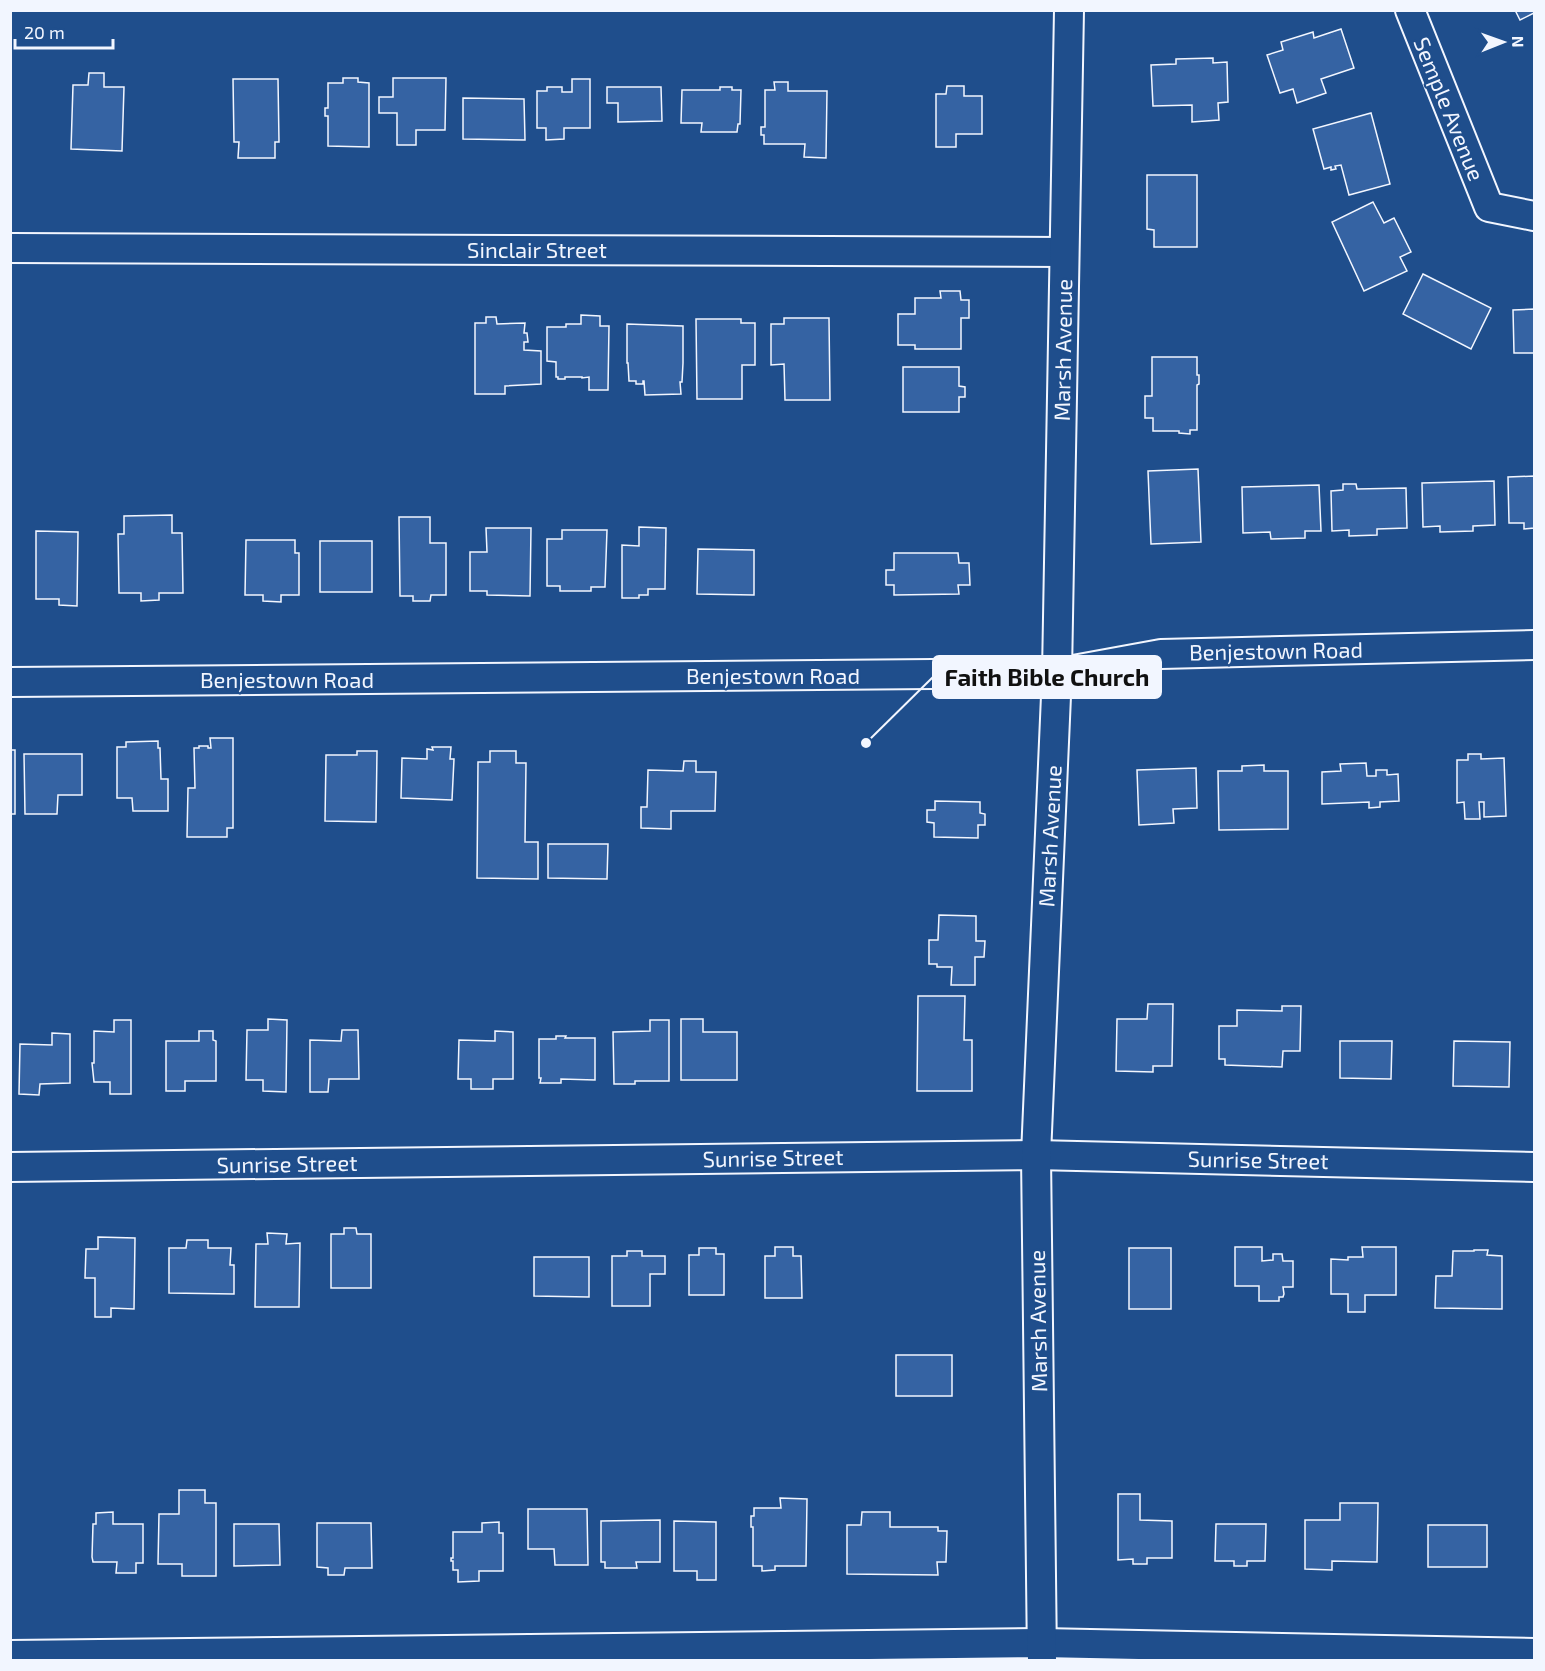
<svg xmlns="http://www.w3.org/2000/svg" width="1545" height="1671" viewBox="0 0 1545 1671" font-family="'Exo 2',sans-serif">
<style>
.building{fill:#3563a3;stroke:#f2f6ff;stroke-width:1.5}
.lines{fill:none;stroke-linecap:round;stroke-linejoin:round}
.minor-casing{stroke:#f2f6ff;stroke-width:32}
.minor{stroke:#1f4e8c;stroke-width:28}
.labels{text-anchor:middle;stroke-width:4.5;stroke-linejoin:round;paint-order:stroke}
.street-label{font-size:22px;fill:#f2f6ff;stroke:#1f4e8c}
.leader{fill:none;stroke:#f2f6ff;stroke-width:2}
.callout-dot{fill:#f2f6ff;stroke:#1f4e8c;stroke-width:2}
.callout{fill:#f2f6ff;stroke:#f2f6ff;stroke-width:2}
.callout-label{font-size:24px;text-anchor:middle;font-weight:bold;fill:#111}
</style>
<rect width="100%" height="100%" fill="#1f4e8c"/>
<g class="building">
<polygon points="1515,10 1534,10 1534,13 1520,20"/>
<polygon points="1341,29 1354,68 1321,79 1326,93 1297,103 1293,89 1280,93 1267,55 1283,50 1281,42 1313,32 1314,38"/>
<polygon points="1213,58 1213,63 1227,62 1228,102 1218,103 1219,120 1192,122 1192,105 1153,106 1151,65 1176,64 1176,59"/>
<polygon points="89,73 104,73 104,87 124,87 122,151 71,149 73,85 88,85"/>
<polygon points="343,78 358,78 358,82 369,83 369,147 328,146 328,116 325,116 325,108 328,108 328,83 343,83"/>
<polygon points="393,78 446,78 445,130 416,130 416,145 397,145 397,113 379,113 379,97 393,97"/>
<polygon points="233,79 278,79 279,142 275,142 275,158 238,158 239,142 234,142"/>
<polygon points="572,79 590,79 590,128 564,128 564,139 546,140 546,128 537,128 537,91 547,91 547,87 562,87 562,92 572,92"/>
<polygon points="774,82 788,82 788,91 827,91 826,158 804,157 805,144 764,144 764,135 761,135 761,127 765,127 765,90 775,90"/>
<polygon points="947,86 964,86 964,96 982,96 982,134 956,134 956,147 936,147 936,94 946,94"/>
<polygon points="607,87 661,87 662,121 618,122 618,103 607,103"/>
<polygon points="720,87 732,87 732,90 741,90 740,124 738,124 737,132 701,132 702,123 681,123 682,90 720,90"/>
<polygon points="463,98 524,99 525,140 463,139"/>
<polygon points="1371,113 1390,184 1349,195 1341,165 1335,166 1336,169 1331,170 1331,167 1324,169 1313,129"/>
<polygon points="1147,175 1197,175 1197,247 1154,247 1154,230 1147,229"/>
<polygon points="1373,202 1384,223 1394,218 1411,252 1400,257 1407,271 1364,291 1332,222"/>
<polygon points="1423,274 1491,308 1471,349 1403,314"/>
<polygon points="940,291 960,291 961,300 969,300 969,318 961,318 961,349 915,349 915,345 898,345 898,314 915,314 915,298 941,298"/>
<polygon points="1534,309 1534,353 1514,353 1513,310"/>
<polygon points="581,315 600,316 600,326 609,326 608,390 589,390 589,377 582,378 582,377 565,377 565,379 558,379 558,377 556,377 556,362 547,361 547,327 566,327 566,324 581,324"/>
<polygon points="486,317 496,317 497,324 525,323 524,333 527,333 528,342 524,342 524,350 541,351 541,384 505,386 505,394 475,394 475,323 486,323"/>
<polygon points="784,318 829,318 830,400 785,400 784,364 771,365 771,324 784,324"/>
<polygon points="696,319 741,319 741,323 755,323 755,365 742,365 742,399 697,399"/>
<polygon points="627,324 683,326 683,363 682,382 680,382 681,394 645,395 644,381 643,381 643,384 636,384 636,381 629,381 628,363 627,363"/>
<polygon points="1152,357 1197,357 1197,375 1199,375 1199,384 1197,385 1197,430 1190,430 1190,434 1179,433 1179,431 1153,431 1153,418 1145,418 1145,396 1152,396"/>
<polygon points="903,367 959,367 959,386 965,387 965,397 959,397 959,412 903,412"/>
<polygon points="1198,469 1201,542 1151,544 1148,471"/>
<polygon points="1534,476 1534,528 1524,529 1524,523 1509,523 1508,477"/>
<polygon points="1494,481 1495,525 1473,526 1473,531 1440,532 1440,526 1423,527 1422,483"/>
<polygon points="1343,484 1356,484 1357,489 1406,488 1407,528 1377,529 1377,535 1349,536 1349,530 1332,531 1331,491 1343,490"/>
<polygon points="1319,485 1321,531 1305,531 1305,538 1271,539 1270,532 1243,533 1242,487"/>
<polygon points="172,515 172,533 182,533 183,593 159,593 159,600 141,601 141,593 119,593 118,534 124,534 124,516"/>
<polygon points="399,517 430,517 430,543 446,543 446,595 431,595 430,601 413,601 413,596 400,596"/>
<polygon points="639,527 666,528 665,589 648,589 648,595 639,595 639,598 622,598 622,545 639,546"/>
<polygon points="486,528 531,528 530,596 487,595 487,591 470,591 470,552 487,552"/>
<polygon points="562,530 607,530 605,587 591,587 591,591 560,591 560,586 547,586 547,539 562,539"/>
<polygon points="36,531 78,532 77,606 59,605 59,599 36,599"/>
<polygon points="246,540 295,540 295,553 299,553 299,595 281,595 281,602 263,601 263,595 245,595"/>
<rect x="320" y="541" width="52" height="51"/>
<polygon points="698,549 754,550 754,595 697,594"/>
<polygon points="894,553 958,553 959,563 969,563 970,585 958,585 959,594 894,595 894,585 886,585 886,570 894,570"/>
<polygon points="210,738 233,738 233,828 227,828 227,837 187,837 188,788 195,788 194,748 199,748 199,746 208,746 208,748 211,748"/>
<polygon points="158,741 158,748 160,748 161,779 168,779 168,811 133,811 132,798 117,798 117,747 126,747 126,742"/>
<polygon points="432,747 451,747 450,759 454,759 452,800 401,798 402,758 427,759 427,749 433,750"/>
<rect x="10" y="750" width="5" height="64"/>
<polygon points="357,751 377,751 376,822 325,821 326,755 357,755"/>
<polygon points="490,751 516,751 516,763 526,763 525,842 538,842 538,879 477,878 478,762 490,762"/>
<polygon points="24,754 82,754 82,795 58,795 57,814 25,814"/>
<polygon points="1468,754 1481,754 1481,759 1504,758 1506,816 1484,817 1484,802 1479,802 1480,819 1465,819 1464,802 1457,803 1457,760 1468,760"/>
<polygon points="684,761 696,761 696,772 716,772 715,811 671,811 671,829 641,828 641,807 647,807 648,770 683,771"/>
<polygon points="1366,763 1367,776 1376,776 1376,770 1387,770 1387,775 1398,774 1399,801 1380,802 1380,807 1369,808 1369,802 1322,804 1322,772 1341,771 1340,764"/>
<polygon points="1264,765 1264,771 1288,771 1288,829 1219,830 1218,771 1242,771 1242,766"/>
<polygon points="1196,768 1197,808 1173,809 1174,823 1139,825 1137,770"/>
<polygon points="935,801 980,802 980,813 985,814 985,825 978,825 978,838 934,837 934,823 927,822 927,810 935,810"/>
<polygon points="548,844 608,844 607,879 548,878"/>
<polygon points="939,915 976,916 976,941 985,941 984,957 975,957 975,985 951,985 952,967 937,967 937,964 929,964 929,940 938,940"/>
<polygon points="918,996 965,996 964,1040 972,1040 972,1091 917,1091"/>
<polygon points="1148,1004 1173,1004 1172,1066 1153,1066 1153,1072 1116,1071 1117,1019 1147,1019"/>
<polygon points="1282,1006 1301,1006 1300,1051 1283,1051 1282,1067 1225,1065 1225,1059 1219,1059 1219,1026 1237,1026 1237,1010 1282,1011"/>
<polygon points="268,1019 287,1020 286,1092 263,1091 263,1080 246,1080 247,1030 268,1030"/>
<polygon points="681,1019 703,1019 703,1032 737,1032 737,1080 681,1080"/>
<polygon points="114,1020 131,1020 131,1094 110,1094 110,1082 94,1082 92,1063 94,1063 94,1031 114,1032"/>
<polygon points="650,1020 669,1020 669,1081 635,1081 635,1084 614,1084 613,1032 650,1031"/>
<polygon points="342,1030 358,1030 359,1079 329,1079 328,1092 310,1092 310,1040 341,1041"/>
<polygon points="199,1031 213,1031 213,1040 216,1041 216,1081 185,1081 185,1091 166,1091 166,1041 199,1041"/>
<polygon points="495,1031 513,1032 513,1079 493,1079 493,1089 471,1089 471,1079 458,1079 459,1040 495,1041"/>
<polygon points="52,1033 70,1034 70,1083 40,1084 39,1095 19,1094 20,1044 52,1045"/>
<polygon points="556,1036 566,1036 565,1038 595,1038 595,1080 561,1079 561,1083 540,1083 541,1078 539,1078 539,1039 556,1039"/>
<polygon points="1340,1041 1392,1041 1391,1079 1340,1078"/>
<polygon points="1454,1041 1510,1042 1509,1087 1453,1086"/>
<polygon points="344,1228 356,1228 357,1234 371,1234 371,1288 331,1288 331,1234 344,1234"/>
<polygon points="267,1233 287,1234 286,1244 300,1243 299,1307 255,1307 256,1244 268,1244"/>
<polygon points="98,1237 135,1238 134,1309 111,1308 111,1317 95,1317 95,1278 85,1278 86,1249 98,1249"/>
<polygon points="187,1240 208,1240 208,1248 231,1248 230,1265 234,1265 234,1294 169,1293 169,1248 186,1248"/>
<polygon points="775,1247 793,1247 793,1256 801,1256 802,1298 765,1298 765,1256 775,1256"/>
<polygon points="1235,1247 1262,1247 1262,1261 1273,1260 1273,1254 1282,1254 1283,1261 1293,1261 1293,1287 1283,1287 1284,1294 1283,1297 1279,1297 1279,1301 1259,1301 1259,1286 1235,1286"/>
<polygon points="1362,1247 1396,1247 1396,1295 1365,1295 1365,1312 1348,1312 1348,1294 1331,1294 1331,1259 1348,1260 1348,1257 1363,1257"/>
<polygon points="699,1248 716,1248 716,1254 724,1254 724,1295 689,1295 689,1255 699,1255"/>
<rect x="1129" y="1248" width="42" height="61"/>
<polygon points="1474,1250 1488,1250 1487,1255 1502,1256 1502,1309 1435,1308 1436,1276 1452,1276 1453,1251 1474,1251"/>
<polygon points="627,1251 642,1251 642,1256 665,1256 665,1274 650,1274 650,1306 612,1306 612,1256 627,1256"/>
<polygon points="534,1257 589,1257 589,1297 534,1296"/>
<rect x="896" y="1355" width="56" height="41"/>
<polygon points="179,1490 205,1490 205,1503 216,1503 216,1576 182,1576 182,1564 158,1564 159,1514 179,1514"/>
<polygon points="1118,1494 1140,1494 1140,1520 1172,1521 1172,1558 1147,1558 1147,1564 1133,1564 1133,1559 1118,1560"/>
<polygon points="780,1498 807,1499 806,1566 775,1566 775,1570 762,1571 762,1566 753,1566 753,1527 751,1527 751,1516 754,1516 754,1508 781,1508"/>
<polygon points="1340,1503 1378,1503 1377,1562 1332,1561 1332,1570 1305,1569 1305,1520 1340,1520"/>
<polygon points="528,1509 587,1509 588,1565 555,1565 554,1549 528,1549"/>
<polygon points="113,1512 113,1524 143,1524 143,1563 136,1563 136,1573 116,1573 117,1562 93,1562 92,1557 93,1524 96,1524 96,1513"/>
<polygon points="862,1512 890,1512 890,1527 938,1527 938,1531 947,1531 946,1562 937,1562 938,1575 847,1574 847,1525 861,1525"/>
<polygon points="660,1520 660,1562 636,1562 637,1568 605,1568 605,1562 601,1562 601,1521"/>
<polygon points="674,1521 716,1522 716,1580 697,1580 697,1571 674,1571"/>
<polygon points="499,1522 499,1533 503,1533 503,1571 479,1571 479,1581 458,1582 458,1570 453,1570 453,1561 451,1561 451,1558 453,1558 453,1532 482,1532 482,1523"/>
<polygon points="317,1523 371,1523 372,1568 345,1568 344,1575 328,1575 328,1568 317,1567"/>
<polygon points="234,1524 279,1524 280,1565 234,1566"/>
<polygon points="1216,1524 1266,1524 1265,1561 1247,1561 1247,1566 1234,1566 1234,1561 1215,1561"/>
<rect x="1428" y="1525" width="59" height="42"/>
</g>
<g class="lines">
<g class="minor-casing">
<g id="minor">
<polyline points="1410,10 1489,207 1534,216"/>
<polyline points="10,248 1064,252"/>
<polyline points="10,682 1057,673 1161,654 1534,645"/>
<polyline points="10,1167 1036,1155 1534,1167"/>
<polyline points="10,1655 1042,1643 1534,1653"/>
<polyline points="1042,1660 1036,1155 1057,673 1069,10"/>
</g>
</g>
<use href="#minor" class="minor"/>
</g>
<g class="labels">
<g class="street-label">
<text transform="translate(1449 109) rotate(68)" y="8">Semple Avenue</text>
<text x="537" y="258">Sinclair Street</text>
<text transform="translate(1063 350) rotate(-89)" y="8">Marsh Avenue</text>
<text transform="translate(1276 651) rotate(-1)" y="8">Benjestown Road</text>
<text x="773" y="684">Benjestown Road</text>
<text x="287" y="688">Benjestown Road</text>
<text transform="translate(1050 836) rotate(-87)" y="8">Marsh Avenue</text>
<text transform="translate(773 1158) rotate(-1)" y="8">Sunrise Street</text>
<text transform="translate(1258 1160) rotate(1)" y="8">Sunrise Street</text>
<text transform="translate(287 1164) rotate(-1)" y="8">Sunrise Street</text>
<text transform="translate(1038 1321) rotate(-91)" y="8">Marsh Avenue</text>
</g>
</g>
<path class="leader" d="M866 743L933 677"/>
<circle class="callout-dot" cx="866" cy="743" r="6"/>
<rect class="callout" x="933" y="656" width="228" height="42" rx="6"/>
<g class="callout-label">
<text x="1047" y="686">Faith Bible Church</text>
</g>
<rect width="1545" height="1671" fill="none" stroke="#f2f6ff" stroke-width="24"/>
<g transform="translate(1503 42) rotate(89)" stroke="#1f4e8c" stroke-width="4.5" paint-order="stroke">
<path d="M0-4.5L10 22L0 15L-10 22Z" fill="#f2f6ff"/>
<text y="-9" font-size="16" font-weight="bold" text-anchor="middle" fill="#f2f6ff">N</text>
</g>
<path d="M15 39v9h98v-9" fill="none" stroke="#f2f6ff" stroke-width="3"/>
<text x="24" y="39" font-size="18" fill="#f2f6ff" stroke="#1f4e8c" stroke-width="4.5" paint-order="stroke">20 m</text>
</svg>
